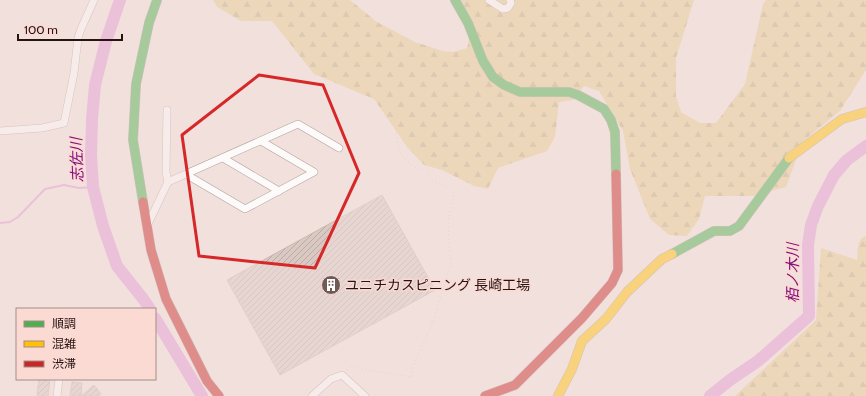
<svg xmlns="http://www.w3.org/2000/svg" width="866" height="396" viewBox="0 0 866 396" font-family="Cabin,'Noto Sans JP',sans-serif">
<style>
.forest{fill:url(#forest-firs)}
.lines{fill:none;stroke-linecap:round;stroke-linejoin:round}
.stream{stroke:#e19bd5;stroke-width:2}
.river{stroke:#e19bd5;stroke-width:12}
.building{fill:url(#building-hatch);stroke:#c9b8b2}
.street-casing{stroke:#b2a09d;stroke-width:8}
.fast-casing{stroke:#b2a09d;stroke-width:10}
.slow-casing{stroke:#b2a09d;stroke-width:10}
.jam-casing{stroke:#b2a09d;stroke-width:10}
.path{stroke:#ccc5c3;stroke-width:1;stroke-dasharray:1 3;stroke-linecap:butt}
.street{stroke:#fdfafa;stroke-width:7}
.fast{stroke:#4caf50;stroke-width:9}
.slow{stroke:#ffc107;stroke-width:9}
.jam{stroke:#c62828;stroke-width:9}
.marked{fill:none;stroke:#d62828;stroke-width:3;stroke-linejoin:round}
.labels{text-anchor:middle;stroke-width:3;stroke-linejoin:round;paint-order:stroke}
.poi-label{font-size:14px;fill:#271411;stroke:#fbdad4;text-anchor:start}
.water-label{font-size:15px;font-style:italic;fill:#830f7c;stroke:#fbdad4}
</style>
<defs>
<pattern id="forest-firs" width="22" height="20" patternUnits="userSpaceOnUse"><rect width="22" height="20" fill="#e6cc93"/><path d="M5 1l3.5 6h-7zM16 11l3.5 6h-7z" fill="#c5ae7e"/></pattern>
<pattern id="building-hatch" width="6" height="6" patternUnits="userSpaceOnUse"><rect width="6" height="6" fill="#dac8c3"/><path d="M-1 1l2-2M0 6l6-6M5 7l2-2" fill="none" stroke="#bbaba6"/></pattern>
</defs>
<rect width="100%" height="100%" fill="#f2e0dd"/>
<g class="forest">
<polygon points="213,0 350,0 377,22 415,42 443,51 454,52 467,48 469,40 461,0 694,0 676,58 676,96 681,112 700,123 716,123 745,84 763,4 766,0 866,0 866,70 840,111 803,141 786,187 753,196 705,196 699,219 687,236 669,235 650,219 630,169 623,131 599,91 584,86 573,100 559,102 555,137 547,151 498,168 488,189 474,186 442,170 424,165 407,147 374,99 314,74 272,21 241,21 217,7"/>
<path d="M866 236V396H735L816 320 821 248 857 260C858 252 856 239 866 236Z"/>
</g>
<g class="lines">
<polyline class="stream" points="0,223 10,222 18,217 45,189 64,185 79,188 93,187"/>
<g class="river">
<polyline points="120,0 106,41 95,85 92,119 91,155 93,187 103,226 117,266 144,300 150,309"/>
<polyline points="155,318 202,396"/>
<polyline points="710,396 730,380 758,361 809,316 808,245 811,225 818,206 834,175 847,160 866,146"/>
</g>
</g>
<g class="building">
<polygon points="382,195 435,290 280,375 227,280"/>
<polygon points="39,379 50,379 48,396 38,396 37,394"/>
<polygon points="72,382 82,383 81,396 70,396"/>
<polygon points="94,385 101,394 98,396 81,396"/>
</g>
<g class="lines">
<g class="street-casing">
<g id="street">
<polyline points="489,0 503,9 508,8 511,3 510,0"/>
<polyline points="167,110 166,172 168,182"/>
<polyline points="0,131 42,128 64,123 74,73 78,38 81,29 94,0"/>
<polyline points="223,158 279,191"/>
<polyline points="187,175 245,209 314,172 261,141"/>
<polyline points="147,226 168,182 298,124 339,148"/>
<polyline points="57,396 59,379"/>
<polyline points="312,396 331,379 342,375 365,396"/>
</g>
</g>
<g class="fast-casing">
<g id="fast">
<polyline points="455,0 468,23 483,61 493,77 504,85 520,92 569,92 578,95 604,109 611,120 615,132 616,174"/>
<polyline points="143,202 133,140 136,84 149,23 157,0"/>
<polyline points="672,254 714,231 730,231 739,226 789,158"/>
</g>
</g>
<g class="slow-casing">
<g id="slow">
<polyline points="789,158 842,119 866,112"/>
<polyline points="558,396 572,369 582,341 606,319 627,292 662,259 672,254"/>
</g>
</g>
<g class="jam-casing">
<g id="jam">
<polyline points="143,202 151,250 166,299 207,381 219,396"/>
<polyline points="485,396 515,385 582,318 612,283 618,270 616,174"/>
</g>
</g>
<path class="path" d="M347 370 353 366 360 369 412 377 413 365 431 327 451 265 449 245 448 221 454 193 448 188 430 179 428 172C420 169 409 165 404 158 397 148 394 124 396 112 396 107 402 97 406 94 421 81 445 83 463 82L468 80 472 73 467 67 472 56"/>
<use href="#street" class="street"/>
<use href="#fast" class="fast"/>
<use href="#slow" class="slow"/>
<use href="#jam" class="jam"/>
</g>
<path d="M0 0H866V396H0ZM259 75 323 85 359 173 315 268 199 256 182 135Z" fill="#f2e0dd" fill-opacity=".55" fill-rule="evenodd"/>
<path class="marked" d="M259 75 323 85 359 173 315 268 199 256 182 135Z"/>
<defs>
<g id="building-disc" transform="scale(1)"><circle r="9.5" fill="#6e5b58" stroke="#fbdad4"/><path d="M-4-6H4V6H1V3H-1V6H-4ZM-2.5-4.3h1.7v1.8h-1.7ZM.8-4.3h1.7v1.8H.8ZM-2.5-1h1.7V.8h-1.7ZM.8-1h1.7V.8H.8Z" fill="#fff"/></g>
</defs>
<g fill-rule="evenodd">
<use href="#building-disc" x="331" y="285"/>
</g>
<g class="labels">
<g class="poi-label">
<text x="345" y="290">ユニチカスピニング 長崎工場</text>
</g>
<g class="water-label">
<text transform="translate(77 160) rotate(-92)" y="5">志佐川</text>
<text transform="translate(793 273) rotate(-90)" y="5">栢ノ木川</text>
</g>
</g>
<rect x="16" y="308" width="140" height="72" fill="#fbdad4" stroke="#a68b86"/>
<rect x="24" y="321" width="20" height="6" fill="#4caf50" stroke="#a68b86"/>
<text x="52" y="328" font-size="12" fill="#271411">順調</text>
<rect x="24" y="341" width="20" height="6" fill="#ffc107" stroke="#a68b86"/>
<text x="52" y="348" font-size="12" fill="#271411">混雑</text>
<rect x="24" y="361" width="20" height="6" fill="#c62828" stroke="#a68b86"/>
<text x="52" y="368" font-size="12" fill="#271411">渋滞</text>
<path d="M18 34v6h104v-6" fill="none" stroke="#271411" stroke-width="2"/>
<text x="24" y="34" font-size="12" fill="#271411" stroke="#fbdad4" stroke-width="3" paint-order="stroke">100 m</text>
</svg>
